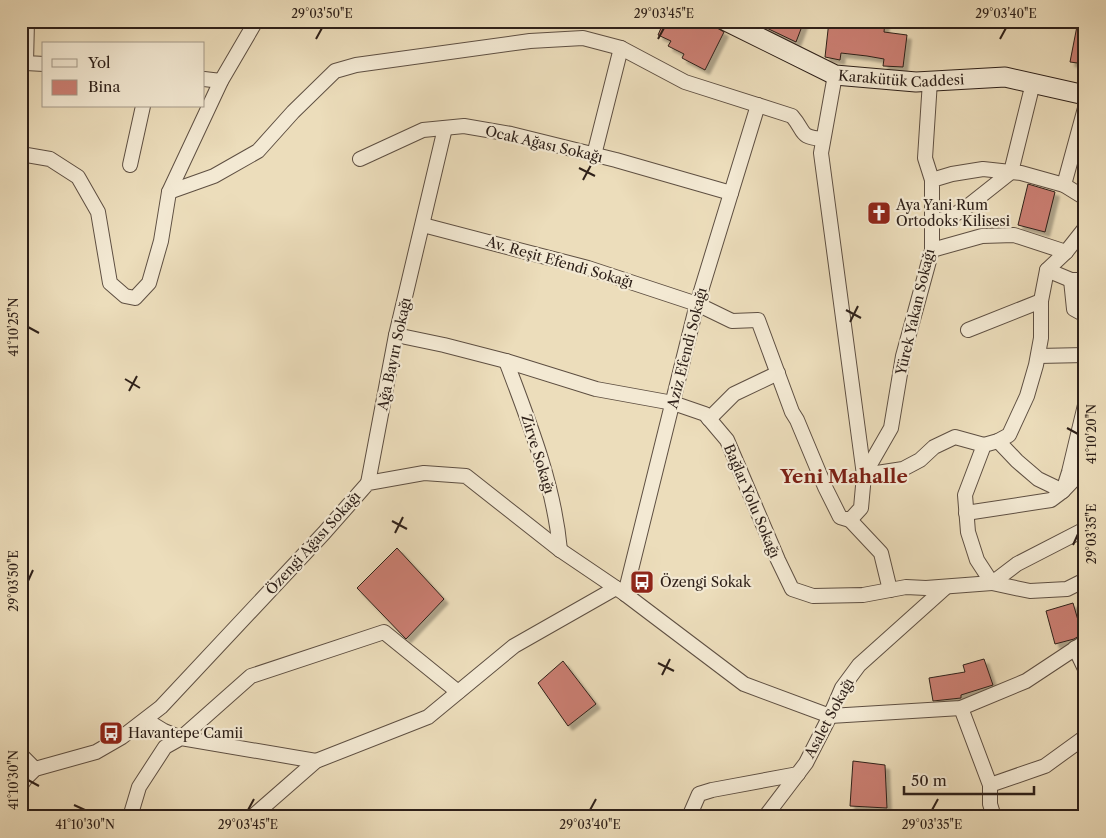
<svg xmlns="http://www.w3.org/2000/svg" width="1106" height="838" viewBox="0 0 1106 838" font-family="'Libre Caslon Text',serif">
<style>
.building{fill:#cb7f73;stroke:#2e2019;filter:url(#shadow)}
.lines{fill:none;stroke-linecap:round;stroke-linejoin:round}
.street-casing{stroke:#5e4f42;stroke-width:16}
.secondary-casing{stroke:#2e2019;stroke-width:21}
.street{stroke:#f3e9d3;stroke-width:14}
.secondary{stroke:#f3e9d3;stroke-width:19}
.ticks{fill:none;stroke:#2e2019;stroke-width:2}
.labels{text-anchor:middle;stroke-width:4.5;stroke-linejoin:round;paint-order:stroke}
.street-label{font-size:14px;fill:#2e2019;stroke:#f3e9d3}
.poi-label{font-size:14px;fill:#2e2019;stroke:#f3e9d3;text-anchor:start}
.district-label{font-size:19px;font-weight:bold;fill:#7a1f14;stroke:#f3e9d3}
.neatline{fill:none;stroke:#2e2019;stroke-width:2}
.ticks-label{font-size:12px;text-anchor:middle;fill:#2e2019}
</style>
<defs>
<filter id="shadow"><feDropShadow dx="4.5" dy="4.5" stdDeviation="1" flood-color="#0004"/></filter>
</defs>
<rect width="100%" height="100%" fill="#ecddbb"/>
<filter id="stains"><feTurbulence type="fractalNoise" baseFrequency=".004" numOctaves="4"/><feColorMatrix values="0 0 0 0 .2 0 0 0 0 .09 0 0 0 0 .02 0 0 0 .5 -.17"/></filter>
<radialGradient id="worn" r=".72"><stop offset=".6" stop-color="#630" stop-opacity="0"/><stop offset="1" stop-color="#630" stop-opacity=".3"/></radialGradient>
<g class="building">
<polygon points="664,21 715,21 717,28 724,32 705,70 682,58 684,54 668,46 671,41 658,35"/>
<polygon points="752,21 804,21 796,42"/>
<polygon points="829,21 885,21 884,32 907,35 903,67 883,66 884,59 867,56 841,53 840,60 825,57"/>
<polygon points="1078,21 1085,21 1085,64 1070,62"/>
<polygon points="1028,184 1055,192 1045,232 1018,225"/>
<polygon points="397,548 444,599 406,639 357,588"/>
<polygon points="1073,603 1082,634 1074,639 1055,644 1046,611"/>
<polygon points="984,659 993,685 961,695 961,698 933,701 929,678 965,672 963,665"/>
<polygon points="563,661 596,704 568,726 538,683"/>
<polygon points="853,761 885,765 887,808 850,806"/>
</g>
<g class="lines">
<g class="street-casing">
<g id="street">
<polyline points="27,21 26,63 44,64"/>
<polyline points="204,79 221,81"/>
<polyline points="930,81 925,158 932,180"/>
<polyline points="21,154 50,159 78,177 98,212 110,283 125,296 135,298 149,283 161,241 169,192 221,81 256,21"/>
<polyline points="594,155 621,48"/>
<polyline points="360,159 423,130 464,126 511,134 616,160 731,193"/>
<polyline points="130,165 143,106"/>
<polyline points="1064,185 1085,108"/>
<path d="M169 192 214 176 258 151 293 112 335 71 356 65 530 41 583 38 621 48 685 82 792 116C806 132 798 137 823 139"/>
<polyline points="932,222 947,218 963,210 1011,172 1033,83"/>
<polyline points="423,225 588,268 697,304 732,321 758,320 792,412 797,420 825,487 840,517 850,520 861,508 864,475 821,153 835,75"/>
<polyline points="1085,228 1066,252 1047,270 1041,301 1041,338 1036,365 1027,396 1009,435 998,441 984,445 965,495 968,532 977,560 992,583 1030,591 1067,589 1085,580"/>
<polyline points="932,250 982,236 1014,235 1066,252"/>
<polyline points="1047,270 1071,280 1085,280"/>
<polyline points="1071,280 1074,309 1085,315"/>
<polyline points="968,330 1041,301"/>
<polyline points="396,335 444,345 506,361 596,389 673,403 705,414 727,440 778,560 792,589 813,596 863,595 906,587 926,588 992,583 1017,564 1085,529"/>
<polyline points="1038,356 1085,355"/>
<path d="M506 361C529 422 554 484 560 550"/>
<polyline points="709,419 734,394 778,373"/>
<polyline points="998,441 1017,461 1038,479 1063,491 1085,468"/>
<polyline points="864,475 891,428 903,356 932,250 932,180 952,174 983,169 1021,173 1064,185 1085,198"/>
<polyline points="864,475 903,469 920,460 934,447 955,437 984,445"/>
<polyline points="368,483 396,335 445,128"/>
<polyline points="966,513 1051,500 1063,491 1069,472 1085,405"/>
<polyline points="850,520 881,553 890,590"/>
<polyline points="625,594 697,304 758,105"/>
<polyline points="1075,648 1085,669"/>
<polyline points="961,708 990,785 990,804 994,817"/>
<polyline points="146,720 164,731 181,738 251,676 384,632 458,692"/>
<polyline points="21,755 35,769"/>
<polyline points="21,785 25,779 35,769 96,752 122,737 161,707 324,533 368,483 424,473 466,476 560,550 625,594 744,684 830,716 961,708 1026,681 1085,642"/>
<polyline points="990,785 1045,766 1085,737"/>
<polyline points="130,817 139,787 165,747 181,738 316,761"/>
<polyline points="252,817 316,761 428,717 514,646 616,588"/>
<polyline points="689,817 699,794 712,790 798,774"/>
<polyline points="765,817 806,763 830,716 842,688 859,665 946,587"/>
</g>
</g>
<g class="secondary-casing">
<g id="secondary">
<path id="s1" d="M726 21 835 75 916 82 1005 77 1085 95"/>
</g>
</g>
<use href="#street" class="street"/>
<use href="#secondary" class="secondary"/>
</g>
<path class="ticks" d="M316 39 322 28M658 39 664 28M1000 39 1006 28M579 168 595 176M583 180 591 165M846 310 861 318M850 322 858 306M28 327 39 333M125 379 140 388M129 391 137 376M1067 428 1078 434M392 521 407 529M395 533 403 517M1073 545 1078 534M28 581 33 570M658 663 674 671M662 675 670 659M28 780 39 786M74 805 85 810M248 810 254 799M590 810 596 799M932 810 938 799"/>
<defs>
<g id="church-square" transform="scale(1.25)"><rect x="-9" y="-9" width="18" height="18" rx="4" fill="#8f2418" stroke="#f3e9d3"/><path d="M-1.2-6h2.4v3.5h3.3v2.4h-3.3V6h-2.4V-.1h-3.3v-2.4h3.3Z" fill="#fff"/></g>
<g id="bus-square" transform="scale(1.25)"><rect x="-9" y="-9" width="18" height="18" rx="4" fill="#8f2418" stroke="#f3e9d3"/><path d="M-5-6H5V4H4V6H2V4H-2V6H-4V4H-5ZM-3.5-4V0h7V-4ZM-3.5 1.2v1.5H-2V1.2ZM2 1.2v1.5H3.5V1.2Z" fill="#fff"/></g>
</defs>
<g fill-rule="evenodd">
<use href="#church-square" x="879" y="213"/>
<use href="#bus-square" x="642" y="582"/>
<use href="#bus-square" x="111" y="733"/>
</g>
<g class="labels">
<g class="street-label">
<text dy="5" stroke="none"><textPath href="#s1" startOffset="188">Karakütük Caddesi</textPath></text>
<text transform="translate(544 144) rotate(13)" y="5">Ocak Ağası Sokağı</text>
<text transform="translate(560 262) rotate(16)" y="5">Av. Reşit Efendi Sokağı</text>
<text transform="translate(915 312) rotate(-77)" y="5">Yürek Yakan Sokağı</text>
<text transform="translate(687 348) rotate(-76)" y="5">Aziz Efendi Sokağı</text>
<text transform="translate(394 354) rotate(-78)" y="5">Ağa Bayırı Sokağı</text>
<text transform="translate(538 454) rotate(73)" y="5">Zirve Sokağı</text>
<text transform="translate(752 501) rotate(67)" y="5">Bağlar Yolu Sokağı</text>
<text transform="translate(313 543) rotate(-48)" y="5">Özengi Ağası Sokağı</text>
<text transform="translate(829 718) rotate(-62)" y="5">Asalet Sokağı</text>
</g>
<g class="poi-label">
<text x="896" y="210">Aya Yani Rum<tspan x="896" dy="16">Ortodoks Kilisesi</tspan></text>
<text x="660" y="587">Özengi Sokak</text>
<text x="128" y="738">Havantepe Camii</text>
</g>
<g class="district-label">
<text x="844" y="483">Yeni Mahalle</text>
</g>
</g>
<rect width="1106" height="838" fill="none" stroke="#ecddbb" stroke-width="55"/>
<rect x="42" y="42" width="162" height="65" fill="#f3e9d3" stroke="#a49989"/>
<rect x="52" y="59" width="25" height="8" fill="#f3e9d3" stroke="#a49989"/>
<text x="88" y="68" font-size="15" fill="#2e2019">Yol</text>
<rect x="52" y="80" width="25" height="15" fill="#cb7f73" stroke="#a49989"/>
<text x="88" y="92" font-size="15" fill="#2e2019">Bina</text>
<path d="M904 786v8h130v-8" fill="none" stroke="#2e2019" stroke-width="2.5"/>
<text x="911" y="786" font-size="15" fill="#2e2019" stroke="#f3e9d3" stroke-width="4" paint-order="stroke">50 m</text>
<rect x="28" y="28" width="1050" height="782" class="neatline"/>
<g class="ticks-label">
<text x="322" y="18">29°03'50"E</text>
<text x="664" y="18">29°03'45"E</text>
<text x="1006" y="18">29°03'40"E</text>
<text transform="translate(14 327) rotate(-90)" y="4">41°10'25"N</text>
<text transform="translate(1092 434) rotate(-90)" y="4">41°10'20"N</text>
<text transform="translate(1092 534) rotate(-90)" y="4">29°03'35"E</text>
<text transform="translate(14 581) rotate(-90)" y="4">29°03'50"E</text>
<text transform="translate(14 780) rotate(-90)" y="4">41°10'30"N</text>
<text x="85" y="829">41°10'30"N</text>
<text x="248" y="829">29°03'45"E</text>
<text x="590" y="829">29°03'40"E</text>
<text x="932" y="829">29°03'35"E</text>
</g>
<rect width="100%" height="100%" filter="url(#stains)"/>
<rect width="100%" height="100%" fill="url(#worn)"/>
</svg>
